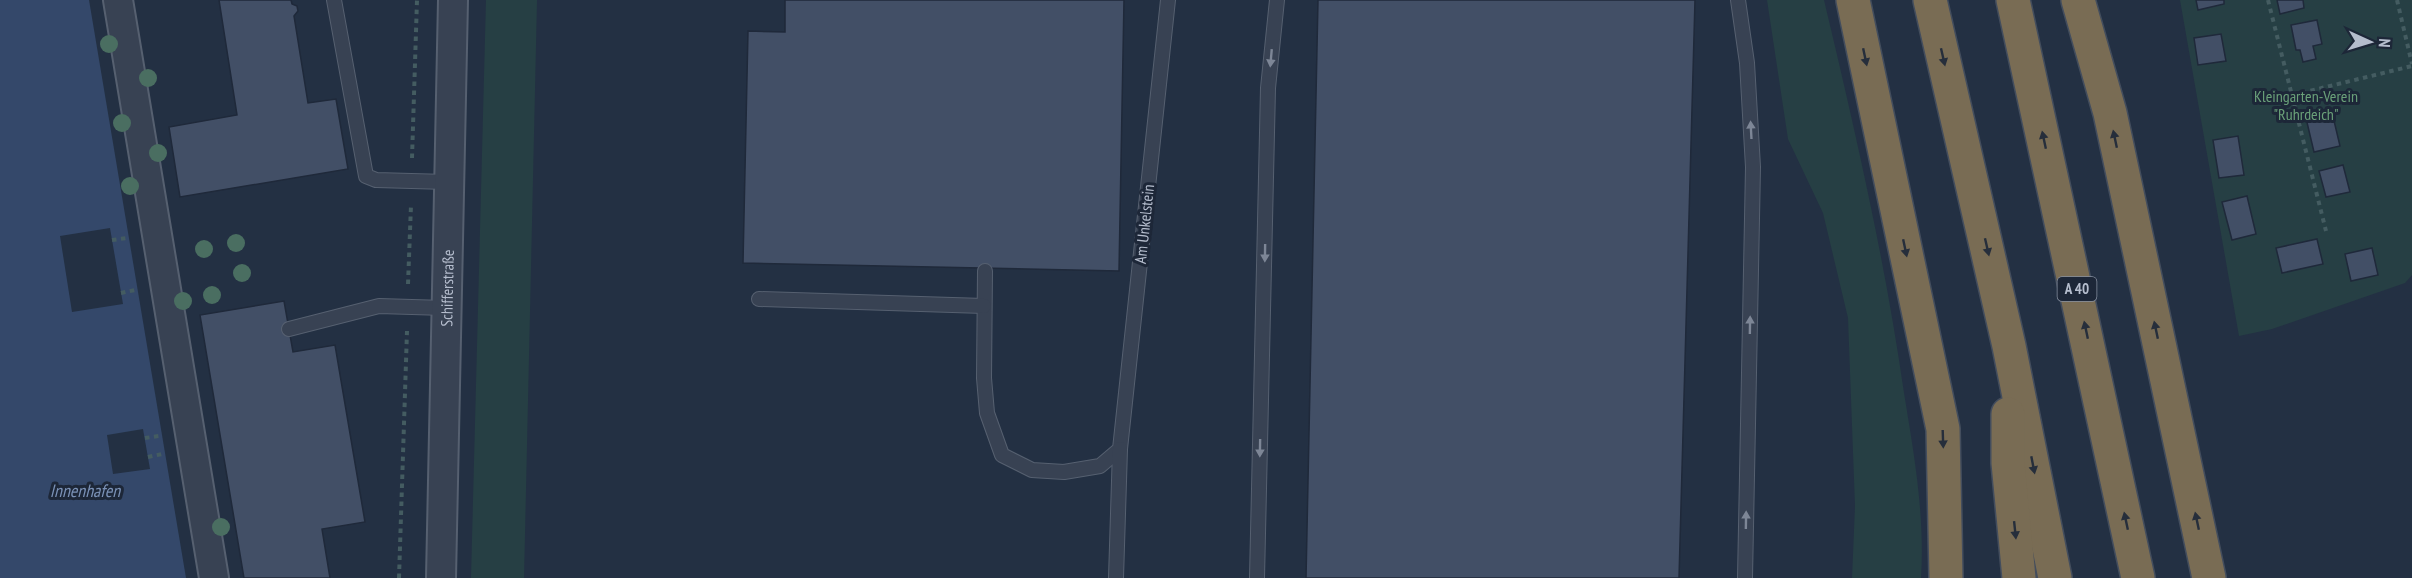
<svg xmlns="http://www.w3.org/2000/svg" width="2412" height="578" viewBox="0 0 2412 578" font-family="'PT Sans Narrow',sans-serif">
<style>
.green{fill:#263f44}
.water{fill:#34486a}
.pier{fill:#233043}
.building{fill:#424f66;stroke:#1f293a;stroke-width:1.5}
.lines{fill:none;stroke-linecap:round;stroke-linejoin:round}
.lane-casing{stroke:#566070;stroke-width:16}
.street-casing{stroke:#566070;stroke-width:32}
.highway-casing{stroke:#434d5d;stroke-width:36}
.path{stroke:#445c61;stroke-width:4;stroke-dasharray:4.5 4.5;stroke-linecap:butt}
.lane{stroke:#384253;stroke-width:14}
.street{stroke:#384253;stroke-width:28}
.highway{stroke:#796c54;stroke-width:33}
.tree{fill:#4a6e61}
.oneway{fill:#262e3b}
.oneway2{fill:#7d8696}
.labels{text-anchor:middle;stroke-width:6;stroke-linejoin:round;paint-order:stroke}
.shield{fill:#1d2738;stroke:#8790a0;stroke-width:1.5}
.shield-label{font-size:15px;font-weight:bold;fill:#b5bdcd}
.park-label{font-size:16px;fill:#6aa079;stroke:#1d2738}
.street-label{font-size:16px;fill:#b5bdcd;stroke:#1d2738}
.water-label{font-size:18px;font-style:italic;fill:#7a91b6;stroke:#1d2738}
</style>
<rect width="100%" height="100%" fill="#233043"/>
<g class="green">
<polygon points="486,0 537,0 524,578 471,578"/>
<path d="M1767 0H1824C1855 130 1885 260 1904 393 1914 454 1925 515 1921 578H1852L1855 506 1848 318 1823 213 1788 139Z"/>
<polygon points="2180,0 2412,0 2412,275 2405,283 2272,329 2239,336"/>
</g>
<polygon class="water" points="0,0 89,0 186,578 0,578"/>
<g class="pier">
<polygon points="110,228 123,304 72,312 60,236"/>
<polygon points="143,429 150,469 113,474 107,435"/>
</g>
<g class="building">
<polygon points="219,0 291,0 292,4 297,6 298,11 294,16 308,103 336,99 348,169 180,197 169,127 237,115"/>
<polygon points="785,0 1124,0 1119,271 743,263 748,31 785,32"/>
<polygon points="1318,0 1695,0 1679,578 1306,578"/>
<polygon points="2196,0 2224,0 2224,4 2198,10"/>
<polygon points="2277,0 2303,0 2304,8 2280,14"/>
<polygon points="2317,20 2322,44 2313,46 2316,59 2303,62 2300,50 2296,50 2291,25"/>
<polygon points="2221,34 2226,61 2198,65 2194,38"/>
<polygon points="2331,108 2340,146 2314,152 2305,114"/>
<polygon points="2238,136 2244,175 2219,178 2213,140"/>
<polygon points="2343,165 2350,192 2326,197 2319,171"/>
<polygon points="2247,196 2256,234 2232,240 2222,202"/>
<polygon points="2317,239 2323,264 2282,273 2276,248"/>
<polygon points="2372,248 2378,275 2351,281 2345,254"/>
<polygon points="284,301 293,352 335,345 365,522 322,529 330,578 244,578 200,315"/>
</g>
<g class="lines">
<g class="lane-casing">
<g id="lane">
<polyline points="334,0 366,176 376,180 447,182"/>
<polyline points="1738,0 1747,63 1753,167 1745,578"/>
<polyline points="985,271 984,378 987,413 1002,455 1032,470 1064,472 1100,466 1120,449 1168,0"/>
<polyline points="759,299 984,306"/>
<polyline points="289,329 379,306 445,308"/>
<polyline points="1116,578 1120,449"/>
<polyline points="1257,578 1268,88 1277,0"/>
</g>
</g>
<g class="street-casing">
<g id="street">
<polyline points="118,0 214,578"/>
<path id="s1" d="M441 578 453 0"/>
</g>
</g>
<g class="highway-casing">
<g id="highway">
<polyline points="1853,0 1943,429 1946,578"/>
<polyline points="1930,0 2009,346 2055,578"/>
<polyline points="2013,0 2138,578"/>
<polyline points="2078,0 2110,113 2209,578"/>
<polyline points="2008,414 2008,463 2019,578"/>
</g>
</g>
<g class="path">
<polyline points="2268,0 2326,231"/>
<polyline points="2397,0 2412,64"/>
<polyline points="2293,95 2412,66"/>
<polyline points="412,158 417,0"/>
<polyline points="112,240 127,238"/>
<polyline points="408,284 411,205"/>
<polyline points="121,293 135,290"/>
<polyline points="145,438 159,436"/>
<polyline points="148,457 162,454"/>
<polyline points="399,578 407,331"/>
</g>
<use href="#lane" class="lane"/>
<use href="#street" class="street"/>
<use href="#highway" class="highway"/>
</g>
<g class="tree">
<circle cx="109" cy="44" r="9"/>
<circle cx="148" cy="78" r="9"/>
<circle cx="122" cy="123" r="9"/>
<circle cx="158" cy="153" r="9"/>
<circle cx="130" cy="186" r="9"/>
<circle cx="236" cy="243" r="9"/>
<circle cx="204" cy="249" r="9"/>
<circle cx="242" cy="273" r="9"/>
<circle cx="212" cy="295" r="9"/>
<circle cx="183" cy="301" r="9"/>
<circle cx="221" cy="527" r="9"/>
</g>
<defs><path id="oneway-solid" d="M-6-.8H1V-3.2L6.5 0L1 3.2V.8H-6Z" transform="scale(1.5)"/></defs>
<g class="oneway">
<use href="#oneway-solid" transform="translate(1865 57) rotate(78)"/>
<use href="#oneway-solid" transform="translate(1943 57) rotate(77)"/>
<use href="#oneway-solid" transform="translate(2115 139) rotate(-102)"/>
<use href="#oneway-solid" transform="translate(2044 140) rotate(-102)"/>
<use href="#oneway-solid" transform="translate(1987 247) rotate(77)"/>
<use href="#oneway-solid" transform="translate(1905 248) rotate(78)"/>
<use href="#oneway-solid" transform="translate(2086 330) rotate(-102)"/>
<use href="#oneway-solid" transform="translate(2156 330) rotate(-102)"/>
<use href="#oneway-solid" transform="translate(1943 439) rotate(88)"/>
<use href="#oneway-solid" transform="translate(2033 465) rotate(79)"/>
<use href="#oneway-solid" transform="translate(2126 521) rotate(-102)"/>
<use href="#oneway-solid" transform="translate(2197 521) rotate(-102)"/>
<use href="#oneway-solid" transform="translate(2015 530) rotate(84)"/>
</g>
<g class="oneway2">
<use href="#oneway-solid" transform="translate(1271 58) rotate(95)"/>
<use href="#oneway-solid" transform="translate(1751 130) rotate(-93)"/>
<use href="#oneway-solid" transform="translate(1265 253) rotate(91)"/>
<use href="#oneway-solid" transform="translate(1750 325) rotate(-89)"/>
<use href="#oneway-solid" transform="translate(1260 448) rotate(91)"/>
<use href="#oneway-solid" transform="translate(1746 520) rotate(-89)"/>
</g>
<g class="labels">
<rect class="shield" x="2057.5" y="277" width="39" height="24" rx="4.5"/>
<g class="shield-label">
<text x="2077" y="294">A 40</text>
</g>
<g class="park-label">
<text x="2306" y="102">Kleingarten-Verein<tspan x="2306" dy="18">"Ruhrdeich"</tspan></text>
</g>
<g class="street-label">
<text transform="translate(1144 224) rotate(-84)" y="6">Am Unkelstein</text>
<text dy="6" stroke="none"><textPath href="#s1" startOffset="290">Schifferstraße</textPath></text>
</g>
<g class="water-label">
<text x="85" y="497">Innenhafen</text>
</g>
</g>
<g transform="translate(2370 42) rotate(94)" stroke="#1d2738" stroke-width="4.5" paint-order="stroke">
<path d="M0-4.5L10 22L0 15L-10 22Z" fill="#b5bdcd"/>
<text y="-9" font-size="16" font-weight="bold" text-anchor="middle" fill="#b5bdcd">N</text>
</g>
</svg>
